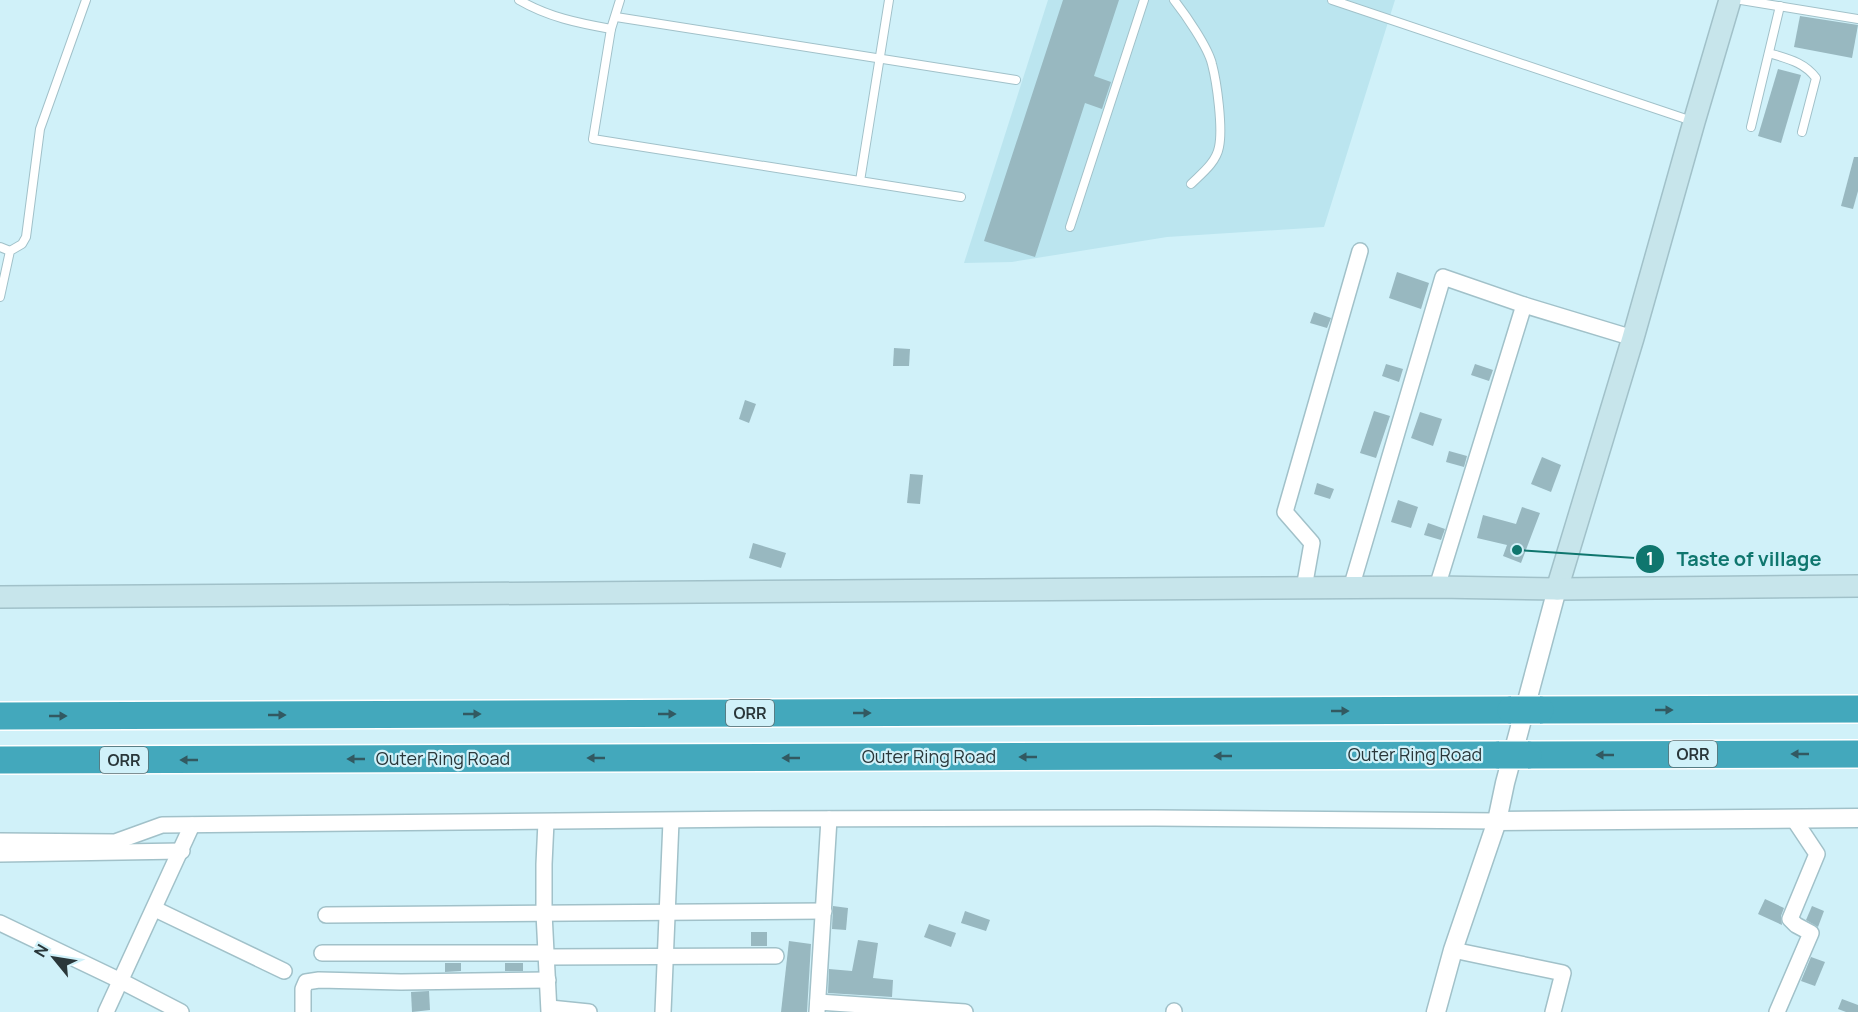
<svg xmlns="http://www.w3.org/2000/svg" width="1858" height="1012" viewBox="0 0 1858 1012" font-family="Manrope,sans-serif">
<style>
.built{fill:#bbe5ef}
.building{fill:#98b8c0}
.lines{fill:none;stroke-linecap:round;stroke-linejoin:round}
.service-casing{stroke:#a1c1c9;stroke-width:10}
.minor-casing{stroke:#a1c1c9;stroke-width:18}
.tertiary-casing{stroke:#a1c1c9;stroke-width:21}
.secondary-casing{stroke:#a1c1c9;stroke-width:24}
.motorway-casing{stroke:#fff;stroke-width:30}
.service{stroke:#fff;stroke-width:8}
.minor{stroke:#fff;stroke-width:15}
.tertiary{stroke:#fff;stroke-width:18}
.secondary{stroke:#c7e5eb;stroke-width:21}
.motorway{stroke:#43a8bc;stroke-width:27}
.motorway-bridge-casing{stroke:#fff;stroke-width:30;stroke-linecap:butt}
.motorway-bridge{stroke:#43a8bc;stroke-width:27}
.oneway{fill:#325961}
.labels{text-anchor:middle;stroke-width:4.5;stroke-linejoin:round;paint-order:stroke}
.shield{fill:#d0f1f9;stroke:#5c6f73;stroke-width:1.5}
.shield-label{font-size:16px;font-weight:bold;fill:#2a373a}
.street-label{font-size:18px;fill:#2a373a;stroke:#d0f1f9}
.leader{fill:none;stroke:#0f766e;stroke-width:2}
.callout-dot{fill:#0f766e;stroke:#d0f1f9;stroke-width:2}
.mark-label{font-size:18px;text-anchor:middle;font-weight:bold;fill:#fff}
.callout-label{font-size:20px;text-anchor:middle;font-weight:bold;fill:#0f766e;stroke:#d0f1f9;stroke-width:4.5;stroke-linejoin:round;paint-order:stroke}
</style>
<rect width="100%" height="100%" fill="#d0f1f9"/>
<polygon class="built" points="1048,0 1395,0 1324,227 1167,237 1012,262 964,263"/>
<g class="building">
<polygon points="1063,0 1119,0 1094,76 1111,82 1102,109 1085,103 1035,257 984,241"/>
<polygon points="1800,16 1858,25 1852,58 1794,47"/>
<polygon points="1778,69 1801,75 1781,143 1758,136"/>
<polygon points="1854,157 1858,157 1858,191 1853,209 1841,206"/>
<polygon points="1397,272 1429,283 1421,309 1389,298"/>
<polygon points="1314,312 1331,318 1327,328 1310,323"/>
<polygon points="894,348 910,349 909,366 893,366"/>
<polygon points="1386,364 1403,369 1399,382 1382,376"/>
<polygon points="1475,364 1493,370 1489,381 1471,375"/>
<polygon points="745,400 756,404 749,423 739,419"/>
<polygon points="1374,411 1390,416 1376,458 1360,453"/>
<polygon points="1420,412 1442,419 1433,446 1411,438"/>
<polygon points="1449,451 1467,456 1464,467 1446,462"/>
<polygon points="1542,457 1561,465 1551,492 1531,484"/>
<polygon points="910,474 923,475 920,504 907,503"/>
<polygon points="1317,483 1334,489 1330,499 1314,494"/>
<polygon points="1398,500 1418,507 1411,528 1391,522"/>
<polygon points="1522,507 1540,513 1521,563 1503,556 1507,545 1477,538 1483,515 1516,524"/>
<polygon points="1428,523 1445,529 1441,540 1424,535"/>
<polygon points="753,543 786,553 781,568 749,558"/>
<polygon points="1765,899 1784,908 1781,916 1782,925 1758,914"/>
<polygon points="833,906 848,908 846,930 832,929"/>
<polygon points="1812,906 1824,911 1818,927 1806,920"/>
<polygon points="965,911 990,920 986,931 961,923"/>
<polygon points="929,924 956,933 951,947 924,937"/>
<rect x="751" y="932" width="16" height="14"/>
<polygon points="858,940 878,943 873,978 893,980 892,997 828,993 829,969 852,971"/>
<polygon points="789,941 811,944 807,1012 781,1012"/>
<polygon points="1811,957 1825,962 1815,986 1801,981"/>
<polygon points="445,963 461,963 461,971 445,972"/>
<rect x="505" y="963" width="18" height="8"/>
<polygon points="429,991 430,1010 412,1012 411,992"/>
<polygon points="1842,999 1858,1005 1858,1012 1846,1012 1838,1009"/>
</g>
<g class="lines">
<g class="service-casing">
<g id="service">
<path d="M519 0C548 17 578 23 611 29"/>
<polyline points="620,0 611,29 593,139 961,197"/>
<path d="M1174 0C1185 14 1208 47 1212 64 1217 83 1223 128 1219 147 1216 163 1201 174 1191 184"/>
<polyline points="1332,0 1692,121"/>
<polyline points="1741,0 1858,19"/>
<polyline points="616,17 1016,80"/>
<path d="M1769 53C1788 59 1804 62 1816 78L1802 132"/>
<polyline points="1751,127 1780,6"/>
<polyline points="860,181 889,0"/>
<polyline points="1070,227 1144,0"/>
<polyline points="0,247 10,251"/>
<polyline points="0,297 10,251 22,244 26,237 40,129 86,0"/>
</g>
</g>
<g class="minor-casing">
<g id="minor">
<polyline points="1437,587 1524,305"/>
<polyline points="1304,588 1312,543 1285,512 1360,251"/>
<polyline points="1351,588 1443,277 1524,305 1633,338"/>
<polyline points="546,822 544,864 544,913 549,1012"/>
<polyline points="0,841 115,842 162,825 758,819 1155,818 1497,821"/>
<polyline points="0,854 182,851"/>
<polyline points="155,909 284,971"/>
<polyline points="326,915 824,911"/>
<polyline points="0,923 121,981 181,1012"/>
<polyline points="1453,950 1563,973 1553,1012"/>
<polyline points="322,953 546,953"/>
<polyline points="546,957 776,956"/>
<polyline points="818,1002 965,1012"/>
<polyline points="550,1008 589,1012"/>
<polyline points="106,1012 192,825"/>
<polyline points="303,1012 303,989 306,982 319,980 401,982 548,980"/>
<polyline points="663,1012 671,821"/>
<polyline points="817,1012 829,819"/>
<polyline points="1174,1012 1174,1011"/>
<polyline points="1777,1012 1811,933 1796,925 1790,919 1817,854 1793,818"/>
</g>
</g>
<g class="tertiary-casing">
<g id="tertiary">
<polyline points="1497,821 1858,818"/>
<polyline points="1436,1012 1453,950 1497,821 1505,783 1557,589"/>
</g>
</g>
<g class="secondary-casing">
<g id="secondary">
<polyline points="1557,589 1633,338 1694,122 1730,0"/>
<polyline points="0,597 1266,588 1437,587 1557,589 1858,586"/>
</g>
</g>
<g class="motorway-casing">
<g id="motorway">
<polyline points="1540,710 1858,709"/>
<polyline points="0,716 1511,710"/>
<polyline points="1528,755 1858,754"/>
<polyline points="0,760 1499,755"/>
</g>
</g>
<use href="#service" class="service"/>
<use href="#minor" class="minor"/>
<use href="#tertiary" class="tertiary"/>
<use href="#secondary" class="secondary"/>
<use href="#motorway" class="motorway"/>
<g class="motorway-bridge-casing">
<g id="motorway-bridge">
<polyline points="1511,710 1540,710"/>
<polyline points="1499,755 1528,755"/>
</g>
</g>
<use href="#motorway-bridge" class="motorway-bridge"/>
</g>
<defs><path id="oneway-solid" d="M-6-.8H1V-3.2L6.5 0L1 3.2V.8H-6Z" transform="scale(1.5)"/></defs>
<g class="oneway">
<use href="#oneway-solid" transform="translate(1664 710)"/>
<use href="#oneway-solid" transform="translate(1340 711)"/>
<use href="#oneway-solid" transform="translate(862 713)"/>
<use href="#oneway-solid" transform="translate(472 714)"/>
<use href="#oneway-solid" transform="translate(667 714)"/>
<use href="#oneway-solid" transform="translate(277 715)"/>
<use href="#oneway-solid" transform="translate(58 716)"/>
<use href="#oneway-solid" transform="translate(1800 754) rotate(180)"/>
<use href="#oneway-solid" transform="translate(1605 755) rotate(180)"/>
<use href="#oneway-solid" transform="translate(1223 756) rotate(180)"/>
<use href="#oneway-solid" transform="translate(1028 757) rotate(180)"/>
<use href="#oneway-solid" transform="translate(596 758) rotate(180)"/>
<use href="#oneway-solid" transform="translate(791 758) rotate(180)"/>
<use href="#oneway-solid" transform="translate(356 759) rotate(180)"/>
<use href="#oneway-solid" transform="translate(189 760) rotate(180)"/>
</g>
<g class="labels">
<g class="shield">
<rect x="726" y="700" width="48" height="26" rx="4.5"/>
<rect x="1669" y="741" width="48" height="26" rx="4.5"/>
<rect x="100" y="747" width="48" height="26" rx="4.5"/>
</g>
<g class="shield-label">
<text x="750" y="719">ORR</text>
<text x="1693" y="760">ORR</text>
<text x="124" y="766">ORR</text>
</g>
<g class="street-label">
<text x="1415" y="761">Outer Ring Road</text>
<text x="929" y="763">Outer Ring Road</text>
<text x="443" y="765">Outer Ring Road</text>
</g>
</g>
<path class="leader" d="M1517 550L1650 559"/>
<g class="callout-dot">
<circle cx="1517" cy="550" r="6"/>
<circle cx="1650" cy="559" r="15"/>
</g>
<g class="mark-label">
<text x="1650" y="565">1</text>
</g>
<g class="callout-label">
<text x="1749" y="566">Taste of village</text>
</g>
<g transform="translate(54 958) rotate(300)" stroke="#d0f1f9" stroke-width="4.5" paint-order="stroke">
<path d="M0-4.5L10 22L0 15L-10 22Z" fill="#2a373a"/>
<text y="-9" font-size="16" font-weight="bold" text-anchor="middle" fill="#2a373a">N</text>
</g>
</svg>
